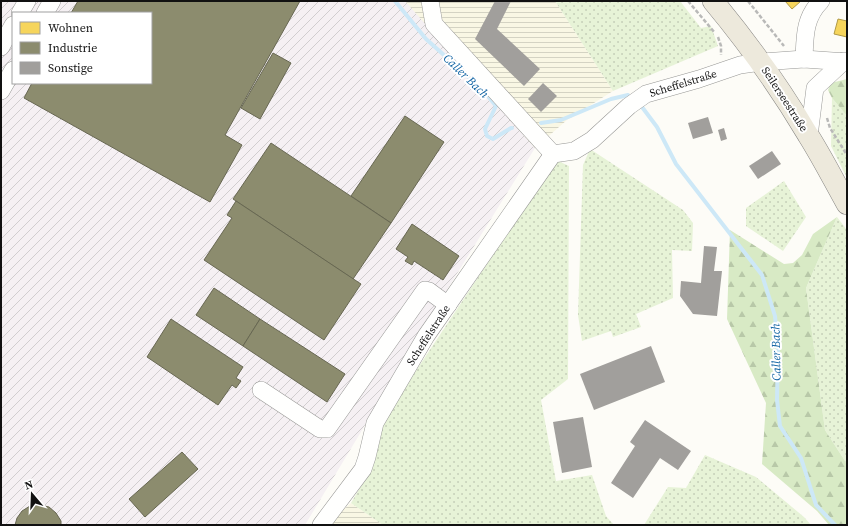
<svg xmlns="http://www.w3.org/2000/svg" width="848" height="526" viewBox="0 0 848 526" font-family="'Source Serif 4',serif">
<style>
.industrial{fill:url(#industrial-furrows);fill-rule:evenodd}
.farmland{fill:url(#farmland-rules)}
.grass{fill:url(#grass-dots)}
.forest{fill:url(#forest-firs)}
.homes{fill:#f6d55c;stroke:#b19a46}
.industry{fill:#8c8c6e;stroke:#676752}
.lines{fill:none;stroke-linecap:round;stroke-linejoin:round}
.stream{stroke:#cde8f7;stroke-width:4}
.building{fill:#a19f9c}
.minor-casing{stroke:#979795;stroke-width:18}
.major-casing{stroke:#858482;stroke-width:22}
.path{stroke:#b9b9b8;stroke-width:2.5;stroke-dasharray:4 2;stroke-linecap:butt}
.minor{stroke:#fffffe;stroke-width:17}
.major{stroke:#ede9dc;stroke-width:21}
.labels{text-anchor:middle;stroke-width:4;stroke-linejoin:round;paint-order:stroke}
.street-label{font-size:11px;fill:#111;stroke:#fff}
.water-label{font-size:12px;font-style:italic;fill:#1768a6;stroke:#fff}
</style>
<defs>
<pattern id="industrial-furrows" width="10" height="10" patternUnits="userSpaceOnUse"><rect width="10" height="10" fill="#f5f0f3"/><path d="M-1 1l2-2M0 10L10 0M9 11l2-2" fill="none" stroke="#d1cdcf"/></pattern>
<pattern id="farmland-rules" width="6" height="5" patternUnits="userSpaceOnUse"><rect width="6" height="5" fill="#f9f7e4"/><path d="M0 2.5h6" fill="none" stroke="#d4d3c3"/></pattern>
<pattern id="grass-dots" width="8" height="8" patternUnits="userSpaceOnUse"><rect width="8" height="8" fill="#e7f3d7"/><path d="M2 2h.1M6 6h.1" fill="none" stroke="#c5cfb8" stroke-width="1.8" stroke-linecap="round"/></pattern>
<pattern id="forest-firs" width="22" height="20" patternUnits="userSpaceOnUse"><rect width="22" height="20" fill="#d8eac5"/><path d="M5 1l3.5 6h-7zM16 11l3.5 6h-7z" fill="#b8c8a8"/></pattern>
</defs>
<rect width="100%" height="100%" fill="#fdfcf7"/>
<path class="industrial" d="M1 1H406L535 148 427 322 305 525H1ZM13 13H151V83H13Z"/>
<g class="farmland">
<polygon points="405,1 555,1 613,91 567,120 535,148"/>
<polygon points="351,503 383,525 326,525"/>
</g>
<g class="grass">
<polygon points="555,1 680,1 701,28 711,26 718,46 613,91"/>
<polygon points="832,98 847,116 847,178 831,146"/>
<polygon points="590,149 683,210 693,223 692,251 672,250 673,298 636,314 641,327 613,337 611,331 582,341 578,315 583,165"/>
<polygon points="556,160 569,166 568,379 541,400 556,481 592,475 606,516 614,525 383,525 351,503 374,464 380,425"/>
<polygon points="784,181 806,217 783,251 746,226 746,208"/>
<polygon points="837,217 847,230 847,464 825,430 806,288"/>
<polygon points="705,455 756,477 804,517 811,525 644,525 668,487 686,488"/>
</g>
<g class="forest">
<polygon points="847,79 847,116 832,98 828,90 831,83"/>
<polygon points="837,217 806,288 825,430 847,464 847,525 829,525 817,511 762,464 766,403 727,319 730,230 784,264 793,263 802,255 813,234"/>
</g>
<g class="homes">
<polygon points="785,1 801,1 792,9"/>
<polygon points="838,19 847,21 847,37 834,34"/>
</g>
<g class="industry">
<polygon points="78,1 300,1 225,135 242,145 210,202 24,98 32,83 151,83 151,13 71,13"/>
<polygon points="273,53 291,63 260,119 241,108"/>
<polygon points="405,116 444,142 391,223 351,196"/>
<polygon points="271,143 391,223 353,279 233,199"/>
<polygon points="236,201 361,284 324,340 204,260 232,218 227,215"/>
<polygon points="412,224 459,256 443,280 414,261 412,265 405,261 408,257 396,249"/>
<polygon points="214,288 260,319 243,346 196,315"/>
<polygon points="171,319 243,367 236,378 241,381 236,388 232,385 218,405 147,357"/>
<polygon points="260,319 345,374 327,402 243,346"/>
<polygon points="182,452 198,469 145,517 129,499"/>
<polygon points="40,505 49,507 56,513 61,521 61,525 15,525 17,518 22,511 30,506"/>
</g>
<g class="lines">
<g class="stream">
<polyline points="395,1 426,39 483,90 496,106 485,129 487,136 493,139 511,128 512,128"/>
<polyline points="642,107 657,127 676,164 762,275 775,316 778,347 777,400 780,426 801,458 816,505 835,525"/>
<polyline points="541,123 561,120 611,99 628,95"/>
</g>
</g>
<g class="building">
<polygon points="495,1 511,1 497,29 540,69 524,86 475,39"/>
<polygon points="543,83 557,96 541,112 528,99"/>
<polygon points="708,117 713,133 693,139 688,123"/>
<polygon points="724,128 727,139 721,141 718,130"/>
<polygon points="772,151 781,164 758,179 749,166"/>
<polygon points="704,246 717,247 714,271 722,271 717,316 693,314 680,296 681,281 701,283"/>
<polygon points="651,346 665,382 594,410 580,374"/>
<polygon points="583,417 592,467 562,473 553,422"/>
<polygon points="645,420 691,451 678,470 660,458 633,498 611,483 635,446 630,442"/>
</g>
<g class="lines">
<g class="minor-casing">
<g id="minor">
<polyline points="430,1 434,24 553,154 574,151 592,140 629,106 646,94 699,79 740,65 761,62 804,59 847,62"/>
<polyline points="20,13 27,1"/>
<polyline points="45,13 52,1"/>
<polyline points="1,47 13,25"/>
<path d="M804 59C805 37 804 18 821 1"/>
<polyline points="1,91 13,70"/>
<polyline points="809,136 815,88 844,61"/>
<polyline points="261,390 320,429 327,429 425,290 429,291 448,305"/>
<polyline points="321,525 363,469 367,457 375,423 426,336 553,154"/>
</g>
</g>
<g class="major-casing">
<path id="major" d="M713 1C748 43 780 88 808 135 822 157 834 181 847 204"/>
</g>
<g class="path">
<polyline points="688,1 715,33"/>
<polyline points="748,1 784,46"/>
<polyline points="718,37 721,46 721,55"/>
<polyline points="827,118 830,128 847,155"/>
</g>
<use href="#minor" class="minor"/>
<use href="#major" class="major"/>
</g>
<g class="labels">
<g class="street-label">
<text transform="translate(683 83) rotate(-17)" y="4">Scheffelstraße</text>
<text transform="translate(785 99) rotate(57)" y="4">Seilerseestraße</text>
<text transform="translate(428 335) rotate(-57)" y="4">Scheffelstraße</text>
</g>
<g class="water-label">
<text transform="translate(466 76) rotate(44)" y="4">Caller Bach</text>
<text transform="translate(776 352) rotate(-91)" y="4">Caller Bach</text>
</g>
</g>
<rect width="848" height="526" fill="none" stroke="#111111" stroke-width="4"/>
<rect x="12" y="12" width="140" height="72" fill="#ffffff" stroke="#a0a0a0"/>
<rect x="20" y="22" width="20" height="12" fill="#f6d55c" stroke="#a0a0a0"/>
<text x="48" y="32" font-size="12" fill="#111111">Wohnen</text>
<rect x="20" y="42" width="20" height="12" fill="#8c8c6e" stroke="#a0a0a0"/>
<text x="48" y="52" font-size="12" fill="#111111">Industrie</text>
<rect x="20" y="62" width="20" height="12" fill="#a19f9c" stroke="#a0a0a0"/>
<text x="48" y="72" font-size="12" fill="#111111">Sonstige</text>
<g transform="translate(32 494) rotate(341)" stroke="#ffffff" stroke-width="3" paint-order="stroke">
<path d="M0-3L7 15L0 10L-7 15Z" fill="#111111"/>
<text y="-6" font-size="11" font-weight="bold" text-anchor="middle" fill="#111111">N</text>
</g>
</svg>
